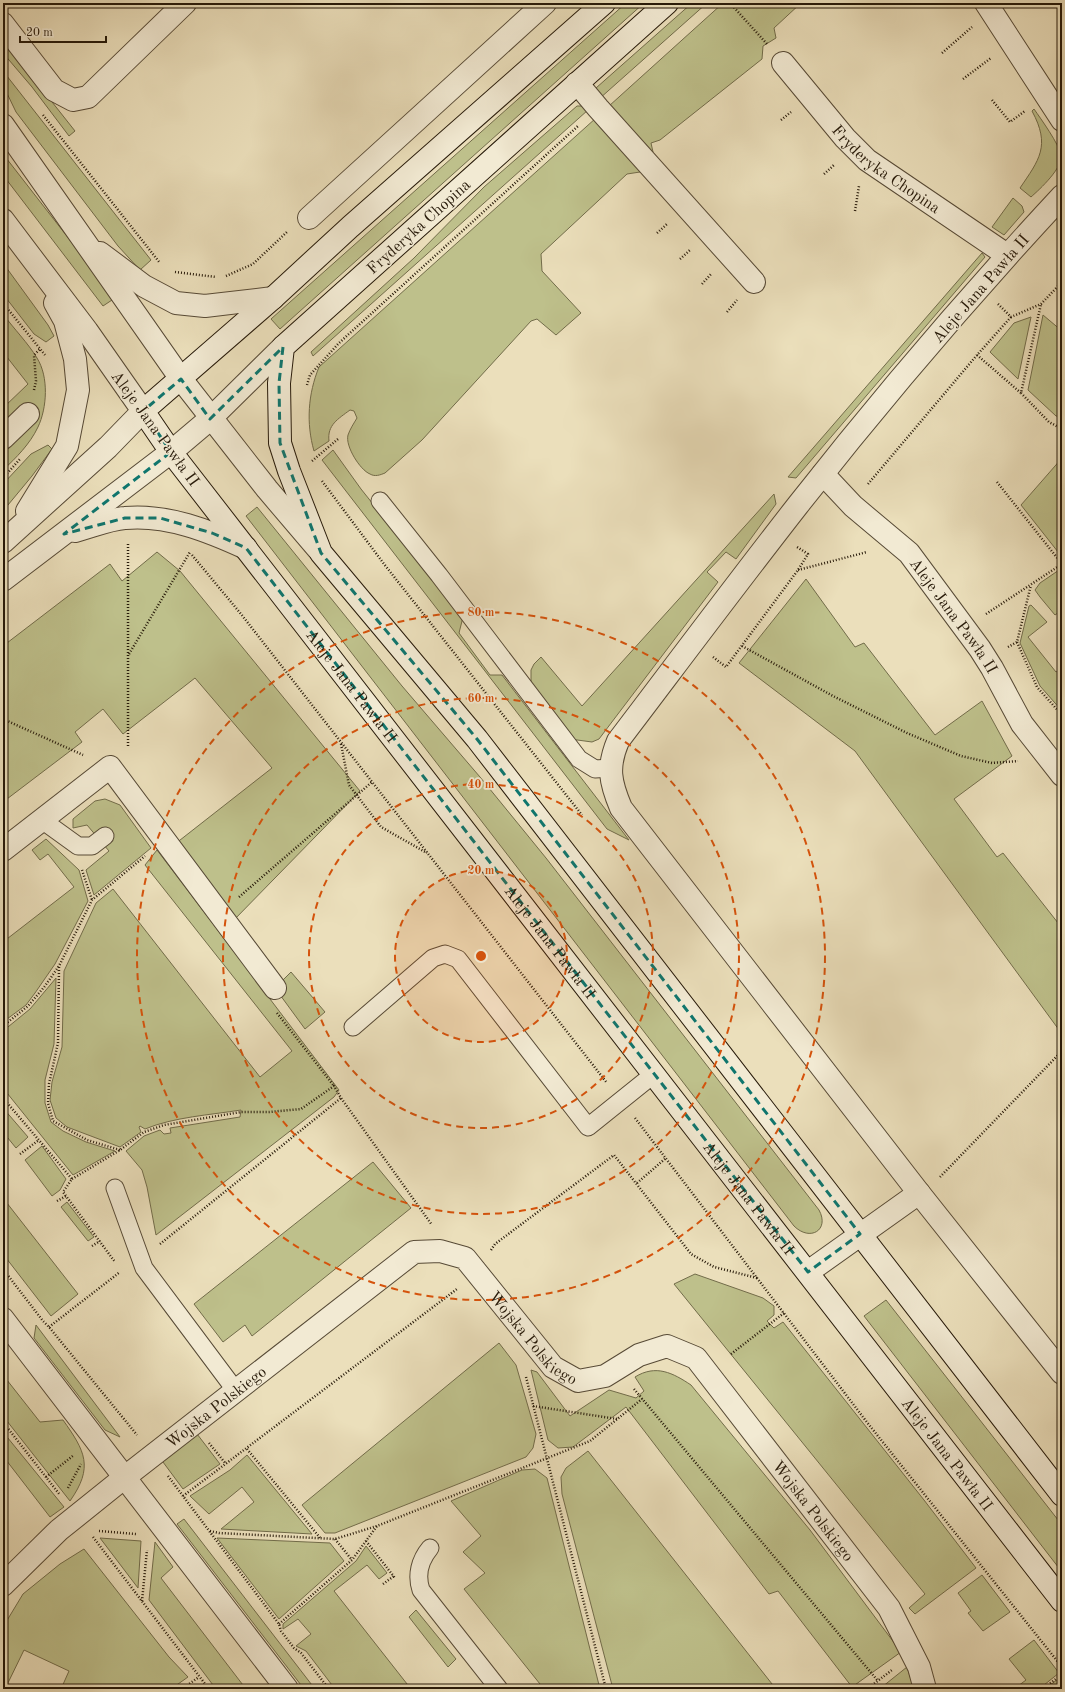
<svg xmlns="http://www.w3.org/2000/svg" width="1065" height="1692" viewBox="0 0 1065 1692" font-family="'Old Standard TT',serif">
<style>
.green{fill:#bec08b;stroke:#726c4a}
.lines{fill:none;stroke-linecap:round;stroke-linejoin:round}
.service-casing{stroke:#574a36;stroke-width:19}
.minor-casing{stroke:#574a36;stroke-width:24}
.tertiary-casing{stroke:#574a36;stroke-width:24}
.secondary-casing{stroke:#261909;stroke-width:24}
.path{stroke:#261909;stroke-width:2.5;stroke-dasharray:1 2;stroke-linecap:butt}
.service{stroke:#f2ead3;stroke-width:17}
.minor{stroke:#f2ead3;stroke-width:22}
.tertiary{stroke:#f2ead3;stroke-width:22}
.secondary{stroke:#f2ead3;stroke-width:22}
.marked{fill:none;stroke:#0f766e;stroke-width:3;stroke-dasharray:8 5;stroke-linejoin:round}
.ring{fill:none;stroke:#d5530c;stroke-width:2;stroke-dasharray:7 5}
.labels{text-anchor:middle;stroke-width:3.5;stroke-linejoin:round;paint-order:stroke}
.street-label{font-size:16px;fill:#261909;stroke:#f2ead3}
.centre{fill:#d5530c;stroke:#f2ead3;stroke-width:2}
.ring-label{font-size:12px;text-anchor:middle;font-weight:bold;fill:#d5530c;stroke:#f2ead3;stroke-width:3.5;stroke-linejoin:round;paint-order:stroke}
</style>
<rect width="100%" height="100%" fill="#ebdfbb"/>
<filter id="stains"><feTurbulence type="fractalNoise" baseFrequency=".005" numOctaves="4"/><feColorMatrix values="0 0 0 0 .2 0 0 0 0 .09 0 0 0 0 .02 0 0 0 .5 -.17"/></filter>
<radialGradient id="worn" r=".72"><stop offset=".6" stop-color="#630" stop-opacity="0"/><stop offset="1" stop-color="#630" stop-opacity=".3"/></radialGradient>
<g class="green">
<polygon points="626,3 644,3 280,329 271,319"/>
<polygon points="692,3 707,3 599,99 596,93 596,88"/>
<polygon points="723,3 801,3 774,28 776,38 763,46 762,59 660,140 651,143 653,152 609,106"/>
<polygon points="3,40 75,131 69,136 32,87 3,53"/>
<polygon points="3,71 151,260 140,270 118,246 16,112 3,85"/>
<polygon points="577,106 581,106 588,110 313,356 311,352 414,258 484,187"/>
<path d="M1034 109C1041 119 1059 144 1061 155 1063 168 1040 189 1031 197L1020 188C1039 160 1051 146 1032 111Z"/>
<path d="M596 118 648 173 640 172 627 174 541 254 542 271 581 313 556 335 537 319 531 321 422 440 385 473C380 475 375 477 370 474 360 470 345 446 348 435 350 429 354 423 357 418L354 411 350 410C338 419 327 425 329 441L314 451C306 423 308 394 319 367Z"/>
<polygon points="3,154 115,298 103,306 3,175"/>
<polygon points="1013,198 1022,206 1024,212 1004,235 992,227"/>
<polygon points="982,253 985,257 796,478 788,477"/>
<polygon points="3,263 48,325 54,336 46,342 34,334 3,294"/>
<path d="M3 314C14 329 28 343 37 358 49 377 47 408 38 427 30 444 16 458 3 470V408L28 384 3 352Z"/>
<polygon points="1043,315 1062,331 1062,417 1056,416 1028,390"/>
<polygon points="1031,317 1018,379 990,352 1014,323"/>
<polygon points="48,445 52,449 32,476 3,511 3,484 31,454"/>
<polygon points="333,450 361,489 463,617 459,633 490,675 502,675 629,840 607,829 322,460"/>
<polygon points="1062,458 1062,557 1021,505"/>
<polygon points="774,494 776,504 736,559 726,552 707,572 718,582 599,739 592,742 570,739 531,682 531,670 534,664 541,657 582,706"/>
<path d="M257 507 402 686 480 777 546 858 819 1210C830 1230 810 1242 794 1226L246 516Z"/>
<polygon points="157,552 180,571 360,791 232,922 175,844 272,768 195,678 123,734 103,709 75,732 82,742 3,802 3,646 110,564 122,581"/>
<polygon points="1062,568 1062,610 1055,615 1040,597 1035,590 1040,583"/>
<polygon points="806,579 855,647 864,643 935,735 982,701 1012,756 954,799 997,857 1003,853 1062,928 1062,1034 855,751 739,663"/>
<polygon points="1031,605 1047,622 1028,637 1056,672 1062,668 1062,711 1040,686 1020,643 1029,606"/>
<polygon points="105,799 120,805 151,848 94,895 86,870 109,851 87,825 73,828 73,819 95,801"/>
<polygon points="46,839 79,870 88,901 55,964 35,993 26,1005 3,1022 3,942 74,887 48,854 40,860 32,850"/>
<path d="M157 850 339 1090 334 1097 156 1235 147 1187 142 1170 126 1151 144 1136 160 1130 164 1134 171 1133 170 1128 240 1117 241 1110C210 1115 174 1117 145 1129L140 1126 139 1127 141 1132 120 1147 67 1127 56 1118 50 1100 52 1082 62 1047 64 971 96 903 113 889 260 1077 292 1051 145 865Z"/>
<polygon points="291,972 325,1012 305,1029 275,988"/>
<polygon points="56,978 54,1044 45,1080 45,1103 51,1122 63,1131 86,1142 115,1151 73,1175 3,1088 3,1031 30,1009"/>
<polygon points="3,1108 28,1137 16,1148 3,1132"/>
<polygon points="42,1146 66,1179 60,1190 52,1196 25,1160"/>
<polygon points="373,1162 411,1208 252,1336 245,1325 223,1342 194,1304"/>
<polygon points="3,1198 78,1294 51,1316 3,1254"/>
<polygon points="67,1202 94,1237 88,1241 61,1207"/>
<polygon points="695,1274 763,1298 774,1306 774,1315 767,1321 774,1328 783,1322 924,1500 976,1568 915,1614 909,1608 925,1594 674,1284"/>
<polygon points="886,1300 1062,1525 1062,1572 864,1316"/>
<polygon points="36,1325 120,1437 105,1430 34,1338"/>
<polygon points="499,1343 516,1365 536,1434 533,1448 526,1457 335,1533 325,1533 302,1505"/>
<path d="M531 1370 537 1372 570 1416 609 1390 636 1398 644 1391 635 1377C656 1364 673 1373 691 1385L810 1530 901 1652 852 1687 778 1591 769 1594 626 1407 573 1447 558 1448 548 1440Z"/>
<path d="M3 1375 40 1422 63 1420C85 1451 94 1467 70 1501L3 1416Z"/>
<polygon points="194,1430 220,1464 183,1489 160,1458"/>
<polygon points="3,1432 64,1507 50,1517 3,1456"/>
<polygon points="588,1451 776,1689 613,1689 562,1494 561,1477 566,1468"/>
<polygon points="247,1455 312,1534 221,1529 254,1502 242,1487 209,1514 190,1496 230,1470"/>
<polygon points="535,1469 547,1478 600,1689 544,1689 464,1589 485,1573 463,1552 481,1536 451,1501 522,1470"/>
<polygon points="184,1519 315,1689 304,1689 177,1524"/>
<polygon points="100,1538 141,1541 138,1588"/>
<polygon points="217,1538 330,1543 344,1561 279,1619"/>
<polygon points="155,1542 173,1567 161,1578 246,1689 216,1689 149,1600"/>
<polygon points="366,1546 387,1573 379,1579 367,1565 334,1591 411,1689 335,1689 306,1651 296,1646 311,1634 298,1619 283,1629 283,1624 356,1561"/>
<polygon points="84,1549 169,1657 188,1677 171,1689 61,1689 69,1671 24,1650 5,1689 3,1689 3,1627 23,1594 60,1564"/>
<polygon points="982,1575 1010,1612 983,1631 968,1613 971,1611 958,1593"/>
<polygon points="416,1610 456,1659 448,1667 409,1617"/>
<polygon points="1034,1640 1059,1673 1039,1689 1014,1689 1026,1680 1009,1659"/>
<polygon points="907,1667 914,1689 883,1689 882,1687"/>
<polygon points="1062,1676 1062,1689 1045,1689"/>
</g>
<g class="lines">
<g class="service-casing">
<g id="service">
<polyline points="380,501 439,575 579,759 595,769 611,768"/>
<polyline points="42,820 78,846 92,846 105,836"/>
<polyline points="353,1027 433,958 445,954 458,959 588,1127 654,1074"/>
<polyline points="115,1188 144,1268 236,1391"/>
<path d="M430 1548C420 1560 416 1575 421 1590L499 1689"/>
</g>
</g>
<g class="minor-casing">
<g id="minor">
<polyline points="986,3 1062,120"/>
<polyline points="3,24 54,90 73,100 88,97 185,3"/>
<path id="s1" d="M783 63 845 138 867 160 1007 255"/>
<polyline points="577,83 598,108 754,282"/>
<path d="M1062 196C970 295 882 398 798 505 737 583 678 662 618 741 607 767 610 782 621 808L919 1193 1062 1373"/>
<polyline points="309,218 545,3"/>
<polyline points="3,438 28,414"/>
<path id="s2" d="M823 474 853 506 909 553 980 649 992 668 1022 724 1062 775"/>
<polyline points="3,850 110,767 275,988"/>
<polyline points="808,1272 919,1193"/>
<polyline points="3,1319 287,1689"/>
<path id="s3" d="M3 1585 59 1530 125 1477 414 1252 440 1251 465 1258 553 1367 578 1381 605 1376 639 1355 667 1346 696 1358 889 1608 919 1667 925 1689"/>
</g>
</g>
<g class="tertiary-casing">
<g id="tertiary">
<polyline points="3,125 181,379 267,489 318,549"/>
<polyline points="3,220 87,331 143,411 108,447 3,542"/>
<polyline points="100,253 144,286 176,303 205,306 273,298"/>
<polyline points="27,511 67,446 78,390 75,359 65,321 55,303"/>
<path d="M75 531C91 527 109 519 125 518 167 514 209 531 246 548"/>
<polyline points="3,580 171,452 210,419 283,347"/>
</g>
</g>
<g class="secondary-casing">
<g id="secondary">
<path id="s4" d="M604 3 350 227 273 298 143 411 171 452 1062 1601"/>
<polyline points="667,3 283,347 279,383 280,443 289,471 321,553 477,739 1062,1495"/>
</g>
</g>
<g class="path">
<polyline points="730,3 767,44"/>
<polyline points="942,53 972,27"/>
<polyline points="963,79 991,58"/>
<polyline points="992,100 1010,122 1025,111"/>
<polyline points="43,115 160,263"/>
<polyline points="781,120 791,112"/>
<polyline points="824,174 834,165"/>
<polyline points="855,211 859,186"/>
<polyline points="657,233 667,224"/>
<polyline points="680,259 690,250"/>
<polyline points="175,272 216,277"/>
<polyline points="226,276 253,264 288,231"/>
<polyline points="702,284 711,274"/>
<polyline points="3,303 45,355"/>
<polyline points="998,304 1011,317 1041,304 1062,282"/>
<polyline points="727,312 737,300"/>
<polyline points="1011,317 977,355 1021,393 1041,304"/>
<polyline points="307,385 310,375 339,343 578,126"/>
<polyline points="34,390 36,381 34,355 40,349"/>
<polyline points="1021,393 1049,422 1062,429"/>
<polyline points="312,461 338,439"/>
<polyline points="3,478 20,459"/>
<polyline points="322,481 384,564 582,815"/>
<polyline points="997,482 1062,564"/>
<polyline points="868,484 977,355"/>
<polyline points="128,544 128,747"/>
<polyline points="192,555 241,614 607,1083"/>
<polyline points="798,570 867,552"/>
<polyline points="986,614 1062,564"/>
<polyline points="1017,642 1037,687 1062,715"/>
<polyline points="742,646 833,696 907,733 961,756 992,763 1018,761"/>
<polyline points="1008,647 1017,642 1031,585"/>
<polyline points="129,654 190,552"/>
<polyline points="713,657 726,667 798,570 808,554 797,547"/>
<polyline points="3,719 83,755"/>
<polyline points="341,744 349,785 381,827 427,853"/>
<polyline points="82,870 92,900"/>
<polyline points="239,897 372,782"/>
<polyline points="59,967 58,1043 49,1084 48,1103 53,1121 87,1140 120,1150"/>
<polyline points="277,1013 334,1086"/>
<polyline points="3,1026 28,1006 45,986 59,966 92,900 145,856"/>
<polyline points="3,1098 72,1179 63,1192 115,1262"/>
<polyline points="635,1118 866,1421 1062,1667"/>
<polyline points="20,1154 39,1140"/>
<polyline points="940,1177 1062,1051"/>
<polyline points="72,1179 120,1150 144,1132 164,1125 241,1112 269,1112 301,1109 334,1086 341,1098 432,1225"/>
<polyline points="637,1183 666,1158"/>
<polyline points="57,1201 66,1196"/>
<polyline points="160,1244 341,1098"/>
<polyline points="92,1246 100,1241"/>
<polyline points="491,1250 495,1244 614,1155 691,1254 714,1267 757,1278"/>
<polyline points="3,1269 43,1321 49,1327 137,1435"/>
<polyline points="49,1327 120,1272"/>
<polyline points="731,1354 784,1313"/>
<polyline points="526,1377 606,1689"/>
<polyline points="634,1389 878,1681"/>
<polyline points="533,1406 617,1419"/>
<polyline points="3,1422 60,1495"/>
<polyline points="209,1443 226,1464"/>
<polyline points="247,1449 321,1539"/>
<polyline points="168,1476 279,1624 281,1631 294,1648 301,1653 329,1689"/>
<polyline points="46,1477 74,1455"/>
<polyline points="68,1488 81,1464"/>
<polyline points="183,1496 457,1289"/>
<polyline points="99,1531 136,1534"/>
<polyline points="210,1531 219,1533 335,1539 377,1526 590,1441 642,1399"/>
<polyline points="93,1537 209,1689"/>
<polyline points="335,1539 352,1560"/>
<polyline points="366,1541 395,1578"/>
<polyline points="383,1584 394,1576"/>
<polyline points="142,1601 147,1550"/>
<polyline points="279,1624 352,1560 377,1526"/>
<polyline points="182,1689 199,1677"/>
<polyline points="867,1689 892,1670"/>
<polyline points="1043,1689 1061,1675"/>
</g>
<use href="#service" class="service"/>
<use href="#minor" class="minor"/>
<use href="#tertiary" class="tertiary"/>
<use href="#secondary" class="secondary"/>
</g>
<path class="marked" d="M283 347 279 383 280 443 321 553 477 739 860 1234 808 1272 246 548 212 533 160 518H125L64 534 171 452 143 411 181 379 210 419Z"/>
<circle cx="481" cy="956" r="86" fill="#d5530c" fill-opacity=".12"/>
<g class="ring">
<circle cx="481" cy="956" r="86"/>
<circle cx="481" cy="956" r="172"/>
<circle cx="481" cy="956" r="258"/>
<circle cx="481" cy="956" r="344"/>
</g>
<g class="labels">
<g class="street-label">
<text dy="6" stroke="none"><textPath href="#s1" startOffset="149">Fryderyka Chopina</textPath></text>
<text transform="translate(418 226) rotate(-42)" y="6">Fryderyka Chopina</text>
<text transform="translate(980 288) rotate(-49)" y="6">Aleje Jana Pawła II</text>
<text transform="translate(156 428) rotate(54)" y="6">Aleje Jana Pawła II</text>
<text dy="6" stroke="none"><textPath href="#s2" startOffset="194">Aleje Jana Pawła II</textPath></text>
<text dy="6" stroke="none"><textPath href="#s4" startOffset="961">Aleje Jana Pawła II</textPath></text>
<text dy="6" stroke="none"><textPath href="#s4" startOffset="1285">Aleje Jana Pawła II</textPath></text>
<text dy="6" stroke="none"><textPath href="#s4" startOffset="1609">Aleje Jana Pawła II</textPath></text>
<text dy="6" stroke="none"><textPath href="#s3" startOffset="687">Wojska Polskiego</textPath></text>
<text dy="6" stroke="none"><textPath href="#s3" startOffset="278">Wojska Polskiego</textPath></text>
<text dy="6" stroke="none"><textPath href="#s4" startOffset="1933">Aleje Jana Pawła II</textPath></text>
<text dy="6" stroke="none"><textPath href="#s3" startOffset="1071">Wojska Polskiego</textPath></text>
</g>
</g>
<circle cx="481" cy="956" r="6" class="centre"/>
<g class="ring-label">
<text x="481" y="616">80 m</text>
<text x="481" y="702">60 m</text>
<text x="481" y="788">40 m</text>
<text x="481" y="874">20 m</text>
</g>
<rect width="1065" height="1692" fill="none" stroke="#ebdfbb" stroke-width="16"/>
<rect x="4" y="4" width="1057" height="1684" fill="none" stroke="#261909" stroke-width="2"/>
<rect x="8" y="8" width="1049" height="1676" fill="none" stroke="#261909"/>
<path d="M20 36v6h86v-6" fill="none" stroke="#261909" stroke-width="2"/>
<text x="26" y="36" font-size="12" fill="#261909" stroke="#f2ead3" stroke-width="3" paint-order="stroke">20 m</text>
<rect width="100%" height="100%" filter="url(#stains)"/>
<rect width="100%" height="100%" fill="url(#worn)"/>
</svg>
